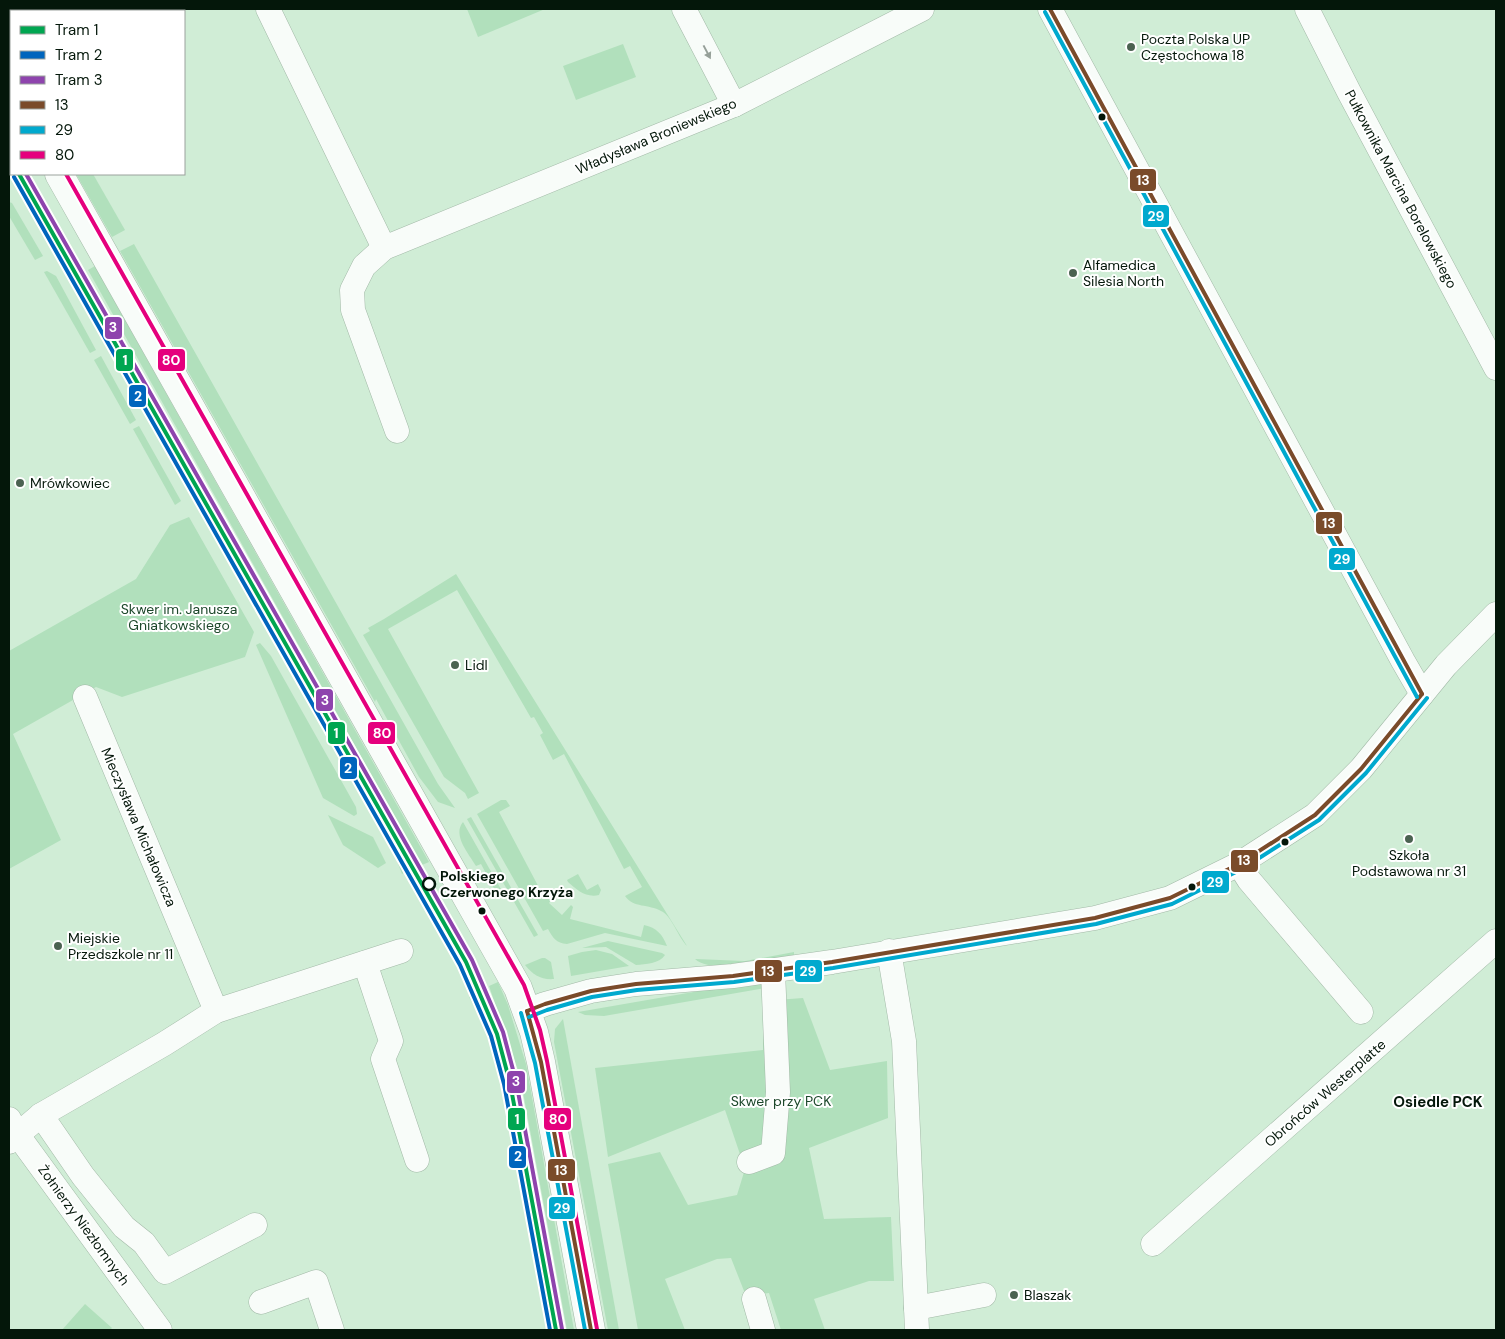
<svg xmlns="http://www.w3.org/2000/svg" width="1505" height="1339" viewBox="0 0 1505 1339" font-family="'DM Sans',sans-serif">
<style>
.green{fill:#b1e0bc}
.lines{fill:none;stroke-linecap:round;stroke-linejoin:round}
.minor-casing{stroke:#a2b9a7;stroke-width:25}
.major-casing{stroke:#a2b9a7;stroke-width:29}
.minor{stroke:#f8fcf9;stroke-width:24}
.major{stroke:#f8fcf9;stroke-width:28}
.bus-1-casing{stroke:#fff;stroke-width:8}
.bus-2-casing{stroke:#fff;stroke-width:8}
.bus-3-casing{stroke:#fff;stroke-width:8}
.bus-1{stroke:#7a4b2a;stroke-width:4}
.bus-2{stroke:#00a9ce;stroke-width:4}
.bus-3{stroke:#e5007d;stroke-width:4}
.tram-1-casing{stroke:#fff;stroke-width:8}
.tram-2-casing{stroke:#fff;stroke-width:8}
.tram-3-casing{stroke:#fff;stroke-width:8}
.tram-1{stroke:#00a651;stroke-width:4}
.tram-2{stroke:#0065bd;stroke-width:4}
.tram-3{stroke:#8e44ad;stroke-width:4}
.oneway{fill:#96a099}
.poi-dot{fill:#4b6251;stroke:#fff;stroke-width:2}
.bus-dot{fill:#04170a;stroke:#fff;stroke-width:2}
.stop-dot{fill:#fff;stroke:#04170a;stroke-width:2.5}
.labels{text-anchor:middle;stroke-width:4;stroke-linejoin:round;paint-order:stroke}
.poi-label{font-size:14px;fill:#04170a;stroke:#fff;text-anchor:start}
.street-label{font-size:14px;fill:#04170a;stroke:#fff}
.park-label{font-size:14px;fill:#1d482b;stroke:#fff}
.stop-label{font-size:14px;font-weight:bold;fill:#04170a;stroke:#fff;text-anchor:start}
.neighbourhood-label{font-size:15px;font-weight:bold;fill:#04170a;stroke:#fff}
.line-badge{stroke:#fff;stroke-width:2}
.badge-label{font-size:14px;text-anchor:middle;font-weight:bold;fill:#fff}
</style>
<rect width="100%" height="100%" fill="#d0edd6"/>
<g class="green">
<polygon points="60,9 163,9 160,11 59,11"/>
<polygon points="467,9 545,9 478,37"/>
<polygon points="623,44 636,77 576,100 563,66"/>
<polygon points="11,170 11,174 15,174 23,185 67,260 61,264 9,175 9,172"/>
<polygon points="76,174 93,174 125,230 112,237"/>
<polygon points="9,202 12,203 43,256 35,260 9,216"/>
<polygon points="134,244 438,784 455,808 438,802 419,777 376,699 375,702 120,251"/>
<polygon points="95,266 98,272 429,862 422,865 88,270"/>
<polygon points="47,271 56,276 96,350 90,353 44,272"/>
<polygon points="76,277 409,870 402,874 394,853 368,804 71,279"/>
<polygon points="101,356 136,420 130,424 94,360"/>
<polygon points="139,426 181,501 175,505 133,429"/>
<polygon points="189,517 254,632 245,657 122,697 96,687 13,734 61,840 9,869 9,651 136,579 170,525"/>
<path d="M456 574 687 946C678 937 672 916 661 911 649 904 633 908 625 896L642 887 630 866 624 869 564 754 553 760 540 735 543 733 534 717 531 718 457 590 388 629 479 793 468 799 465 793 444 777 363 635 370 631 368 628 384 619Z"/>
<polygon points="260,643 271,656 356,807 357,814 354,816 323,798 256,645"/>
<path d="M501 800H506L510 806 499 812 544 897 555 892 557 893 549 903 562 915 571 905 573 907 570 919 641 937 644 925C657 928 662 934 667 946L605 933 567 944C556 943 553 938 548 929L543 931 477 814Z"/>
<polygon points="328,815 373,837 386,863 378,868 343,845"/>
<polygon points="471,817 538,935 534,937 467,819"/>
<path d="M463 822 502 891 497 894 481 864 476 866C469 854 452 835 463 822Z"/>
<path d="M578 874 587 890 598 884 601 890 599 895C586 898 577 890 568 882L567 880Z"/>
<path d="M608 941 662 953 665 955C659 964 646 964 636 965L606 947 582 948Z"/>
<polygon points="596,950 612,954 629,966 571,976 568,956 582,952"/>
<path d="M794 952V958C772 961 712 975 695 959L745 961Z"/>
<path d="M542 958H545L551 962 554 979C541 980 533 975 525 965Z"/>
<polygon points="757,981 762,984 765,988 604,1016 585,1015 578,1012"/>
<polygon points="498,982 508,1005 526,1064 574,1330 567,1330 520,1076 489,986"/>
<polygon points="476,992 490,1023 507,1087 552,1330 547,1330 498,1069 487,1032 469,997"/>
<polygon points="803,998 830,1070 887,1061 888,1118 809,1148 824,1219 891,1217 894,1281 869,1281 814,1299 825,1330 781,1330 769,1293 746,1296 731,1258 717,1259 665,1279 685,1330 638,1330 608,1164 660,1152 688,1205 737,1195 745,1169 725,1110 608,1157 595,1068 763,1050 763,1001"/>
<polygon points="563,1019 619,1330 608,1330 554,1042 555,1029"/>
<polygon points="85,1304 112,1328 110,1330 62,1330"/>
</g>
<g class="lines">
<g class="minor-casing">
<g id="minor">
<polyline points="268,9 384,248"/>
<polyline points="684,9 734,105"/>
<polyline points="1050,9 1403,661 1422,694"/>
<polyline points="1307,9 1349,92 1496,368"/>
<polyline points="397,431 353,310 352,290 364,266 384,248 734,105 922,9"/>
<polyline points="85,697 216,1011"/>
<polyline points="1239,864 1249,880 1361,1012"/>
<polyline points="889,951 904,1041 917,1330"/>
<polyline points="365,963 391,1041 383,1059 417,1160"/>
<polyline points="527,1011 545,1004 591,991 636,984 733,976 832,962 1095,918 1170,898 1239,864 1315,815 1361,769 1446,665 1496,614"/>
<polyline points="41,1115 83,1176 124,1227 144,1243 165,1272 255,1225"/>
<polyline points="9,1119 17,1134 160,1330"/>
<polyline points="9,1142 41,1115 164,1044 216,1011 401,951"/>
<polyline points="749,1162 773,1153 778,1092 773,971"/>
<polyline points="1153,1244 1496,941"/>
<polyline points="754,1299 763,1330"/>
<polyline points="261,1302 316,1282 332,1330"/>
<polyline points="916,1308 984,1295"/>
</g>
</g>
<g class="major-casing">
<g id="major">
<polyline points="9,84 11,89"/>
<polyline points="59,174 518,988 534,1032 541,1062 591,1330"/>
</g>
</g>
<use href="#minor" class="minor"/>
<use href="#major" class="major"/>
<g class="bus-1-casing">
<g id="bus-1">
<polyline points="1050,9 1422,694"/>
<polyline points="527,1011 545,1004 591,991 636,984 733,976 832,962 1095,918 1170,898 1239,864 1315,815 1361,769 1422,694"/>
<polyline points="527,1011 541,1062 591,1330"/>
</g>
</g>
<g class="bus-2-casing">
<g id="bus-2">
<polyline points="1045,12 1417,697"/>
<polyline points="521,1013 535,1063 585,1330"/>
<polyline points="529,1017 547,1010 592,997 637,990 734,982 833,968 1096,924 1172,904 1242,869 1319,820 1366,773 1427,698"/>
</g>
</g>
<g class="bus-3-casing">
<polyline id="bus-3" points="66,174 524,985 540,1030 547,1061 597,1329"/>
</g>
<use href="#bus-1" class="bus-1"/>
<use href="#bus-2" class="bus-2"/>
<use href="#bus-3" class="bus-3"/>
<g class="tram-1-casing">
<polyline id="tram-1" points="19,174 466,962 497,1034 510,1083 556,1330"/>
</g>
<g class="tram-2-casing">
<polyline id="tram-2" points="14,177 460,965 491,1036 504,1084 550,1330"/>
</g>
<g class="tram-3-casing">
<polyline id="tram-3" points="26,174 472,960 503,1032 516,1081 562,1329"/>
</g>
<use href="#tram-1" class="tram-1"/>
<use href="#tram-2" class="tram-2"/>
<use href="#tram-3" class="tram-3"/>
</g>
<defs><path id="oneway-solid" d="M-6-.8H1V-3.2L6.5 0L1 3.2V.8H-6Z" transform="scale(1.25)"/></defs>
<use class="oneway" href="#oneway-solid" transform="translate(707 52) rotate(62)"/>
<g class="poi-dot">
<circle cx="1131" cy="47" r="5"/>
<circle cx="1073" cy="273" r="5"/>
<circle cx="20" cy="483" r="5"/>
<circle cx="455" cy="665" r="5"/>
<circle cx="1409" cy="839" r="5"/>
<circle cx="58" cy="946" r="5"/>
<circle cx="1014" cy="1295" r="5"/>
</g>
<g class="bus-dot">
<circle cx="1102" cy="117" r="4.5"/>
<circle cx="1285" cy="842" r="4.5"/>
<circle cx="1192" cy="887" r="4.5"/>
<circle cx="482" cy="911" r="4.5"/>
</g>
<circle class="stop-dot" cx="429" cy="884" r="6"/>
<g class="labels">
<g class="poi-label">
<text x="1141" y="44">Poczta Polska UP<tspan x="1141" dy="16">Częstochowa 18</tspan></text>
<text x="1083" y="270">Alfamedica<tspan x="1083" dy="16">Silesia North</tspan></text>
<text x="30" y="488">Mrówkowiec</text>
<text x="465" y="670">Lidl</text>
<text x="1409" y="860" text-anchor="middle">Szkoła<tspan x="1409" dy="16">Podstawowa nr 31</tspan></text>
<text x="68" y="943">Miejskie<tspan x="68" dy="16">Przedszkole nr 11</tspan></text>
<text x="1024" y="1300">Blaszak</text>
</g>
<g class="street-label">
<text transform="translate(656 136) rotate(-23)" y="5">Władysława Broniewskiego</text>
<text transform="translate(1401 189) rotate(62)" y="5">Pułkownika Marcina Borelowskiego</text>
<text transform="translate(139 827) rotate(67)" y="5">Mieczysława Michałowicza</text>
<text transform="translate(1325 1093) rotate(-41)" y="5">Obrońców Westerplatte</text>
<text transform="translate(84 1225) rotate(54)" y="5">Żołnierzy Niezłomnych</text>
</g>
<g class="park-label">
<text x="179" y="614">Skwer im. Janusza<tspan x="179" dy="16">Gniatkowskiego</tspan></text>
<text x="781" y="1106">Skwer przy PCK</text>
</g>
<g class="stop-label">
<text x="440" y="881">Polskiego<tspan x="440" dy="16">Czerwonego Krzyża</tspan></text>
</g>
<g class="neighbourhood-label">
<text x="1438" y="1107">Osiedle PCK</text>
</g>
</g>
<g class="line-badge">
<rect x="1129" y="168" width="28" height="24" rx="5" fill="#7a4b2a"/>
<rect x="1142" y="204" width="28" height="24" rx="5" fill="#00a9ce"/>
<rect x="104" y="316" width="19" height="24" rx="5" fill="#8e44ad"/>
<rect x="157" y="348" width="29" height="24" rx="5" fill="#e5007d"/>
<rect x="115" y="348" width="19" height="24" rx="5" fill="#00a651"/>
<rect x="128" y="384" width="19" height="24" rx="5" fill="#0065bd"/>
<rect x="1315" y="511" width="28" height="24" rx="5" fill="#7a4b2a"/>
<rect x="1328" y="547" width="28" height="24" rx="5" fill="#00a9ce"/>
<rect x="315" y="688" width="19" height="24" rx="5" fill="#8e44ad"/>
<rect x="367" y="721" width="29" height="24" rx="5" fill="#e5007d"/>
<rect x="327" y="721" width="19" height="24" rx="5" fill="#00a651"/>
<rect x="339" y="756" width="19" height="24" rx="5" fill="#0065bd"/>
<rect x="1230" y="849" width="29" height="24" rx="5" fill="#7a4b2a"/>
<rect x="1201" y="870" width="29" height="24" rx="5" fill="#00a9ce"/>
<rect x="754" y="959" width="29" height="24" rx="5" fill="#7a4b2a"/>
<rect x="794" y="959" width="29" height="24" rx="5" fill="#00a9ce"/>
<rect x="506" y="1070" width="20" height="24" rx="5" fill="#8e44ad"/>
<rect x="543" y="1107" width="29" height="24" rx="5" fill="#e5007d"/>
<rect x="507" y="1107" width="19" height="24" rx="5" fill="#00a651"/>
<rect x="508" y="1145" width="19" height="24" rx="5" fill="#0065bd"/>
<rect x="547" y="1158" width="29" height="24" rx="5" fill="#7a4b2a"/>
<rect x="548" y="1196" width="28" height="24" rx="5" fill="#00a9ce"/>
</g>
<g class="badge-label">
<text x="1143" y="185">13</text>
<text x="1156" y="221">29</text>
<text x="113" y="332">3</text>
<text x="171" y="365">80</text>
<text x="125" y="365">1</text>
<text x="138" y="401">2</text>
<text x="1329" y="528">13</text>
<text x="1342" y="564">29</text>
<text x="325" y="705">3</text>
<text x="382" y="738">80</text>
<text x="336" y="738">1</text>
<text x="348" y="773">2</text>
<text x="1244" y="865">13</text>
<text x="1215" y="887">29</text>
<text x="768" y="976">13</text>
<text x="808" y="976">29</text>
<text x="516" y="1086">3</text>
<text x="558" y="1124">80</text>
<text x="517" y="1124">1</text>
<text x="518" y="1161">2</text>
<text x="561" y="1175">13</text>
<text x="562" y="1213">29</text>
</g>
<rect width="1505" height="1339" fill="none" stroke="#04170a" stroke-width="20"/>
<rect x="10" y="10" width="175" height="165" fill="#ffffff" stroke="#9ba29d"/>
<rect x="20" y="26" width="25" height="8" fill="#00a651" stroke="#9ba29d"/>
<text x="55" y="35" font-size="15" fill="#04170a">Tram 1</text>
<rect x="20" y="51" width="25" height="8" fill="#0065bd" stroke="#9ba29d"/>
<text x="55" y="60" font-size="15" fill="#04170a">Tram 2</text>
<rect x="20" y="76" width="25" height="8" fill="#8e44ad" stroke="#9ba29d"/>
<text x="55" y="85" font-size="15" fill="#04170a">Tram 3</text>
<rect x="20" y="101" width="25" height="8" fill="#7a4b2a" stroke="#9ba29d"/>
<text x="55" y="110" font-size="15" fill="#04170a">13</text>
<rect x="20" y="126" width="25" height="8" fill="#00a9ce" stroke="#9ba29d"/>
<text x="55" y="135" font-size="15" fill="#04170a">29</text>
<rect x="20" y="151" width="25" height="8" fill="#e5007d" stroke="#9ba29d"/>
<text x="55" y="160" font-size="15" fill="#04170a">80</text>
</svg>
